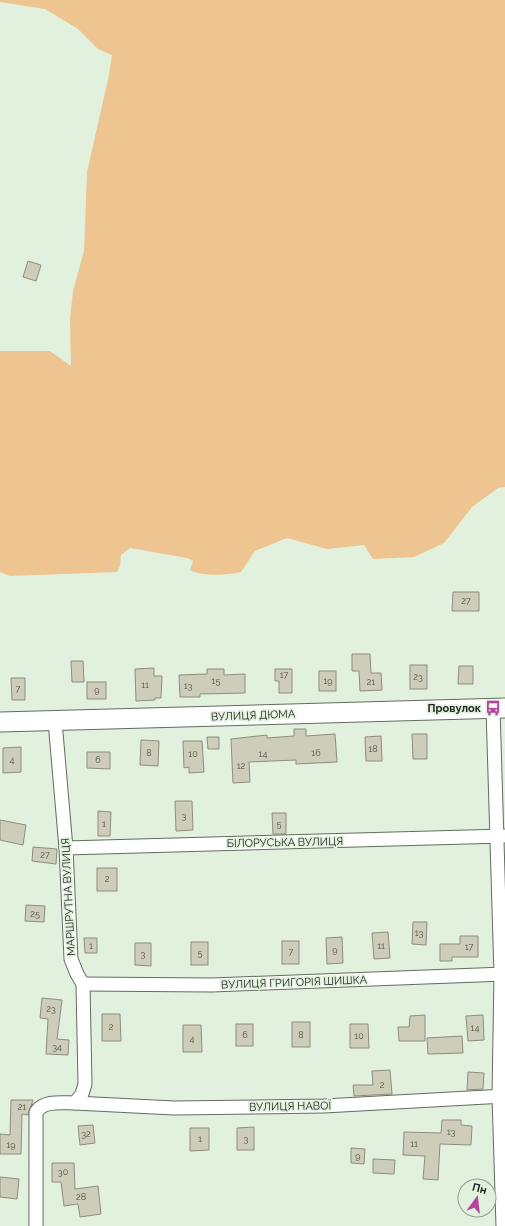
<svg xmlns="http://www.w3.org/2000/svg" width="505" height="1226" viewBox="0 0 505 1226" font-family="Raleway,sans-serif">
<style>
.green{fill:#eec590}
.building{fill:#cdcdb9;stroke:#8e8e7b}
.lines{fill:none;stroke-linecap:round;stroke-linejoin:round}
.street-casing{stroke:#626d5f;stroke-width:15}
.secondary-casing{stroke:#626d5f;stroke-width:21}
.street{stroke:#fff;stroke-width:13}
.secondary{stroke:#fff;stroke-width:19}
.labels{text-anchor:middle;stroke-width:3.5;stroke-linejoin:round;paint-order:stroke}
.number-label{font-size:9px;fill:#4d5047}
.poi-label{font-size:11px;font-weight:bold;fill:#222721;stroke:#e2f0de;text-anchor:end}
.street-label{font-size:11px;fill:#222721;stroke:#e2f0de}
</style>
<rect width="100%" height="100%" fill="#e2f0de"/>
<path class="green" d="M0 0H505V487L498 488 472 507 444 543 414 557 373 559 364 545 327 549 287 538 255 551 241 572C227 575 204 577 190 570L193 561 187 558 130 548 121 555 120 566 117 572 10 576 0 572V351H50L71 366 70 319 73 291 84 251 87 172 109 75 112 55 98 49 78 29 45 9 0 2Z"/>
<g class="building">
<polygon points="28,261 41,265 36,281 23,277"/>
<polygon points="453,592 479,592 479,611 452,611"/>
<polygon points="352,654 370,654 371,673 381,673 382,690 360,691 359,671 352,671"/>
<polygon points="71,661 83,661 84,682 72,682"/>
<rect x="410" y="665" width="17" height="24"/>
<polygon points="459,666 473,666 473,684 458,684"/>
<polygon points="154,668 154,676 162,676 161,698 155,698 155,700 136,701 135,669"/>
<polygon points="207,669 224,669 224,675 245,674 245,693 200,694 200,697 180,697 179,675 207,674"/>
<polygon points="275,669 292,669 292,693 279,693 279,681 275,681"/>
<rect x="319" y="671" width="17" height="20"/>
<polygon points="11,678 25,678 25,700 12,700"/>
<rect x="87" y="682" width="19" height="17"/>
<polygon points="294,729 306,729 306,736 335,734 337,762 296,764 296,760 249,762 250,782 233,783 231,739 267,735 267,738 294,736"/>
<polygon points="412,734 427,734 427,759 413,759"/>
<polygon points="381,736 382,761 366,761 365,737"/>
<polygon points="207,737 219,737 219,749 208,749"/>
<polygon points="141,740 159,741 158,766 140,765"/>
<polygon points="183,741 202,741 204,772 189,773 189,767 184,768"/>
<polygon points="21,747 21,772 3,773 3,748"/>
<polygon points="87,752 110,752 110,769 87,768"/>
<polygon points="175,801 192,801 193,830 176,831"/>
<polygon points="98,811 111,812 110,836 98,836"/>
<polygon points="272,813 286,813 286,834 273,834"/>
<polygon points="0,820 26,825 23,845 0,840"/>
<polygon points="33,847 57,849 56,864 32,861"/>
<rect x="97" y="868" width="20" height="23"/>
<polygon points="26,905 45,906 44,922 25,921"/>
<polygon points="413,922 427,922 426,945 412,944"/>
<polygon points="388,932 390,958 374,959 372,933"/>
<polygon points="460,936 478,936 478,957 452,957 452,961 440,961 440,944 460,944"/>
<polygon points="342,937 343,963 327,964 326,938"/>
<polygon points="84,938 97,938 97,953 85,953"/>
<rect x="282" y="941" width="17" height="23"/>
<rect x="191" y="942" width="17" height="23"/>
<polygon points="135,943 151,943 151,966 135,965"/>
<polygon points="42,998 62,1000 57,1039 69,1040 68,1055 46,1054 48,1019 40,1018"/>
<polygon points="102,1014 120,1014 121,1041 102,1041"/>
<polygon points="425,1015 425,1041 399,1041 398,1027 409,1027 410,1016"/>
<polygon points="483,1015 484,1040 468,1041 466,1016"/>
<rect x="292" y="1022" width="18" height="25"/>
<rect x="236" y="1024" width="17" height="22"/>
<polygon points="350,1024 368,1024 369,1048 350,1048"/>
<polygon points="183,1025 201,1025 202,1052 183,1052"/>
<polygon points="462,1036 463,1053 428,1054 427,1038"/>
<polygon points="390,1070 392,1094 354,1096 353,1085 373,1085 372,1071"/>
<polygon points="468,1072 484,1073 483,1089 467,1090"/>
<polygon points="11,1100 33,1100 28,1115 22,1114 21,1154 0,1154 0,1134 10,1135"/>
<polygon points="442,1120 461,1120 461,1125 472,1126 471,1145 440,1144 438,1180 423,1179 425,1156 403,1155 404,1132 441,1133"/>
<polygon points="93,1125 95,1143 80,1145 78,1126"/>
<polygon points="254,1127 254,1150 237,1150 237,1128"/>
<polygon points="190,1128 209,1128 209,1150 190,1151"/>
<polygon points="351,1148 365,1149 364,1164 351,1163"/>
<polygon points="373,1159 395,1160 394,1174 373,1173"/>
<polygon points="52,1163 74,1163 75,1189 98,1186 101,1214 80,1217 78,1204 64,1206 61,1182 52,1182"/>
<polygon points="0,1177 19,1179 17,1199 0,1197"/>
</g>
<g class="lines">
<g class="street-casing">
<g id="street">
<polyline points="493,708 501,974 499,1096 503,1226"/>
<polyline points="66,848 505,836"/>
<polyline points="83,984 212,985 505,974"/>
<polyline points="75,1103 174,1108 324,1106 505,1096"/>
<path d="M36 1226V1112C44 1100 62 1103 75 1103L82 1094 85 1084 83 984 77 974 71 959 66 848 55 721"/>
</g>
</g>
<g class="secondary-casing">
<polyline id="secondary" points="0,722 505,708"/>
</g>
<use href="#street" class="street"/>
<use href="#secondary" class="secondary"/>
</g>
<defs>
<g id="bus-bare" transform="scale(1.2)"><path d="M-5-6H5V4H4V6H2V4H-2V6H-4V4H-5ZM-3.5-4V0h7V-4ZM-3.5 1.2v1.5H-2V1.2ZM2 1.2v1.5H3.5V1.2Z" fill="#b6449f" stroke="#e2f0de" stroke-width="2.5" paint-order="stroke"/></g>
</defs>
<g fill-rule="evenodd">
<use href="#bus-bare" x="493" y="708"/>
</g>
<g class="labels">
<g class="number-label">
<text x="466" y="604">27</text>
<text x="284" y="678">17</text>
<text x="418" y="680">23</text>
<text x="216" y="684">15</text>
<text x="328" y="684">19</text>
<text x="371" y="685">21</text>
<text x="145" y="688">11</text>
<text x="188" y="689">13</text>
<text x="18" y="692">7</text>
<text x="97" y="693">9</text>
<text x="373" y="752">18</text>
<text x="149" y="756">8</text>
<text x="316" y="756">16</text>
<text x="193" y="757">10</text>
<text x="263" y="757">14</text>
<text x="12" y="763">4</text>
<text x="98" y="763">6</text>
<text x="241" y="769">12</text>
<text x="184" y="819">3</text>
<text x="104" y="827">1</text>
<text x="279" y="827">5</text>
<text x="45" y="858">27</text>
<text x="107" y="882">2</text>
<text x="35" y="917">25</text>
<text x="419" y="936">13</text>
<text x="91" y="949">1</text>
<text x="381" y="949">11</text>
<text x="469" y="950">17</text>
<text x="335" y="953">9</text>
<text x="291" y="955">7</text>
<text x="200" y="956">5</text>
<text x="143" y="957">3</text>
<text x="51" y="1012">23</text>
<text x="111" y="1030">2</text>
<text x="475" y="1031">14</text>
<text x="245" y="1038">6</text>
<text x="301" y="1038">8</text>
<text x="359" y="1039">10</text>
<text x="192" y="1042">4</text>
<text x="57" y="1050">34</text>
<text x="382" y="1088">2</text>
<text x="22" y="1110">21</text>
<text x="451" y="1135">13</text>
<text x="86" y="1137">32</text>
<text x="200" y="1142">1</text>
<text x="246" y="1142">3</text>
<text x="414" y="1147">11</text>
<text x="11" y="1148">19</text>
<text x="358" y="1159">9</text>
<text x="63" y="1175">30</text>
<text x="81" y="1200">28</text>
</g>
<g class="poi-label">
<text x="481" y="712">Провулок</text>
</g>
<g class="street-label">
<text transform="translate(253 715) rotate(-2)" y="4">ВУЛИЦЯ ДЮМА</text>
<text transform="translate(285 842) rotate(-1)" y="4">БІЛОРУСЬКА ВУЛИЦЯ</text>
<text transform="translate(68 897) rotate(-93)" y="4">МАРШРУТНА ВУЛИЦЯ</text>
<text transform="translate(294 982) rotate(-2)" y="4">ВУЛИЦЯ ГРИГОРІЯ ШИШКА</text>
<text transform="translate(290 1106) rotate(-1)" y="4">ВУЛИЦЯ НАВОЇ</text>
</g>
</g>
<g transform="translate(477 1198) rotate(15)"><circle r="19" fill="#e2f0de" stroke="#95a092"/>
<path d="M0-3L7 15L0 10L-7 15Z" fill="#b6449f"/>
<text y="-6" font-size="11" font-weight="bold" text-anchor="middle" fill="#222721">Пн</text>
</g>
</svg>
